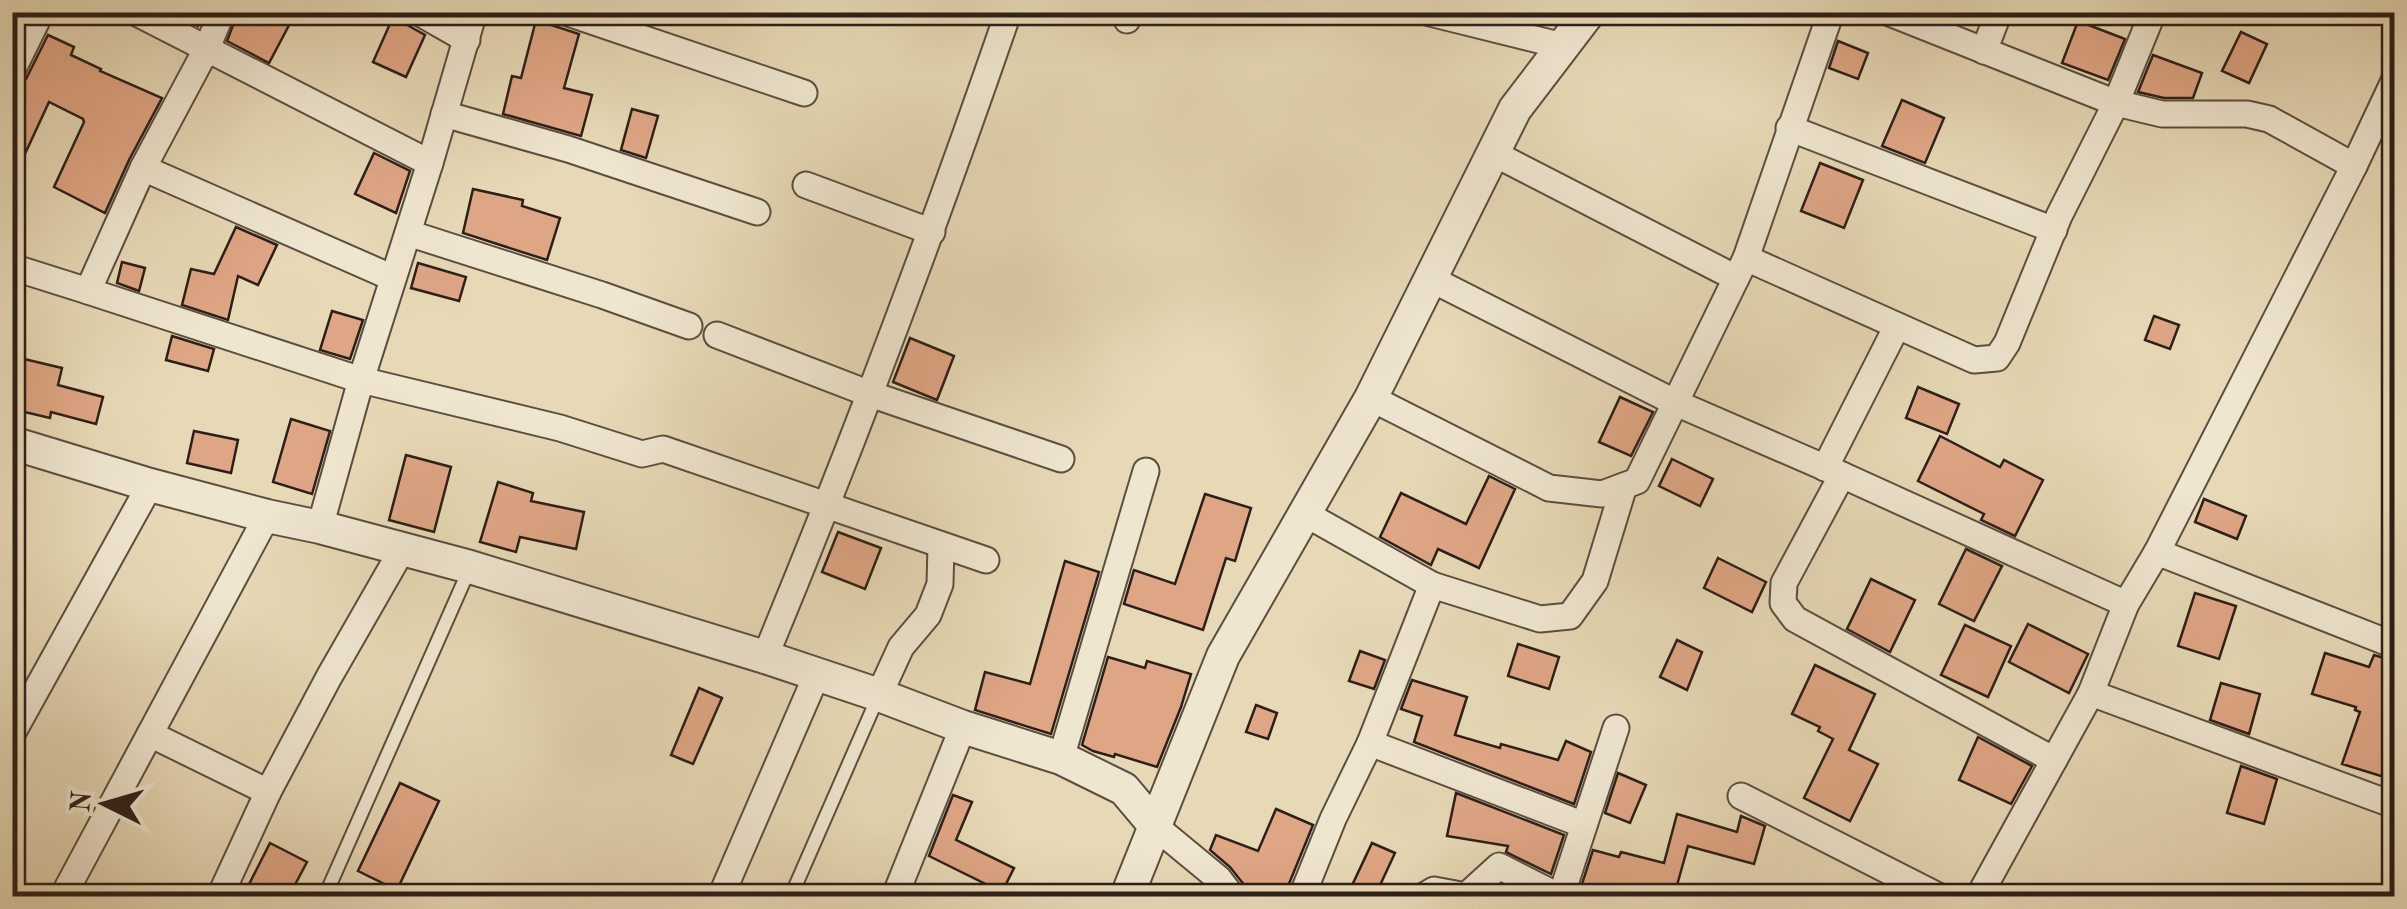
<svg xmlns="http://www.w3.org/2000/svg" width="2407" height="909" viewBox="0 0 2407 909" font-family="'Old Standard TT',serif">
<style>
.building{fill:#dfa685;stroke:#2c1f19;stroke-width:2.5}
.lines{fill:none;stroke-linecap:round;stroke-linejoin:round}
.service-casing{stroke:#5b4e40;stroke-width:16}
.minor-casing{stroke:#5b4e40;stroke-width:29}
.tertiary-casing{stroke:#5b4e40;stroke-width:36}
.service{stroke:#efe6d0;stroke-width:12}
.minor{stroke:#efe6d0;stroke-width:25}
.tertiary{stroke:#efe6d0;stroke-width:32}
</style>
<rect width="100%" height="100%" fill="#e7d9b6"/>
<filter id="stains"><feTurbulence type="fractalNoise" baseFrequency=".002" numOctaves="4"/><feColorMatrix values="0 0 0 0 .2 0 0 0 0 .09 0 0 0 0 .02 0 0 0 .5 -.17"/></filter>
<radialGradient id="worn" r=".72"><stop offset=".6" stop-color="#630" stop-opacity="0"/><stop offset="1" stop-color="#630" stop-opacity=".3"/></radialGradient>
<g class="building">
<polygon points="172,12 204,12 198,26"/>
<polygon points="238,12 296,12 269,63 227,41"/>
<polygon points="393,17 425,35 406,77 373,62"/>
<polygon points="536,20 579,34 564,88 592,95 581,136 503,114 512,76 521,78"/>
<polygon points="2078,21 2125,39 2108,80 2062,63"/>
<polygon points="2241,32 2267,44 2249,83 2222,71"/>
<polygon points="48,35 74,47 71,55 101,69 100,71 162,98 129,160 105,213 54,187 84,122 83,119 49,102 12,182 12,87 20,85 26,79"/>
<polygon points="1838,41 1868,53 1858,79 1829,68"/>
<polygon points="2153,55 2202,73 2193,98 2164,98 2138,92"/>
<polygon points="1902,100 1944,118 1925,163 1882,146"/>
<polygon points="632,109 658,116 646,158 621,150"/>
<polygon points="374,153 410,171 396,213 355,194"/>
<polygon points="1820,163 1863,180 1844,228 1801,211"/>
<polygon points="473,189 523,200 522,206 560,218 547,260 463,233"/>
<polygon points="236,227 277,245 258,285 238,276 228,320 182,305 191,269 214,274"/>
<polygon points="122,262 145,268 139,291 117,283"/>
<polygon points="418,263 466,277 459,301 411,288"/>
<polygon points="332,311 363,320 350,359 320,350"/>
<polygon points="2154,316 2179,325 2170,349 2145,340"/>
<polygon points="172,336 214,349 208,371 166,360"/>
<polygon points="910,338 954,356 937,400 893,382"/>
<polygon points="20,358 62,368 58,385 103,397 96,424 51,412 50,418 12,409 12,388"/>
<polygon points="1918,387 1959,404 1947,434 1906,418"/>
<polygon points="1620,397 1653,412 1631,456 1599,442"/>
<polygon points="291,419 330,431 312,494 273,482"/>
<polygon points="194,431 238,440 231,473 187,463"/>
<polygon points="1940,436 2000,467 2004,460 2043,480 2015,536 1981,520 1984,514 1918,481"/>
<polygon points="406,455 451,467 434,532 389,520"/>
<polygon points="1672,459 1713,479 1700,506 1659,486"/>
<polygon points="1489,476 1515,489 1479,568 1438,549 1431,565 1380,537 1401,493 1466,524"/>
<polygon points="498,482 533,493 531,501 584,512 576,549 520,537 516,552 480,542"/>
<polygon points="1205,494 1251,508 1235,561 1226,558 1203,630 1124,604 1134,570 1175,584"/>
<polygon points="2204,499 2246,516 2237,539 2195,522"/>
<polygon points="838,532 881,548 865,589 822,572"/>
<polygon points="1966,549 2002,566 1974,621 1939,604"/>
<polygon points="1718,558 1766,582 1752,612 1704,588"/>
<polygon points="1065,561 1099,572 1051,734 975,710 985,672 1030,684"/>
<polygon points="1871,579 1915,600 1890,652 1847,629"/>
<polygon points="2195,593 2236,606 2219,659 2178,646"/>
<polygon points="2028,624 2088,654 2069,693 2009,662"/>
<polygon points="1965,625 2011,646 1988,697 1941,675"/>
<polygon points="1677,640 1702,652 1687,690 1660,677"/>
<polygon points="1518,644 1559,657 1549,689 1508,676"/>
<polygon points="1360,651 1385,660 1374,689 1349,681"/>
<polygon points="2325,653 2369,667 2374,655 2394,661 2394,780 2342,764 2360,712 2355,710 2356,707 2312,694"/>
<polygon points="1108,657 1145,668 1147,661 1191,674 1181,707 1157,767 1115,754 1114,757 1093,751 1082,745"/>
<polygon points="1815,665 1875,694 1849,750 1878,764 1850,821 1804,798 1833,739 1818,731 1820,727 1792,714"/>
<polygon points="1412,680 1467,697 1455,735 1500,748 1501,744 1558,760 1566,741 1591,752 1574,804 1414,742 1422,716 1401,709"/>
<polygon points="2221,683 2260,694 2249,734 2210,720"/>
<polygon points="699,688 722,698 693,764 671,755"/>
<polygon points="1256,705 1277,713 1268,739 1246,732"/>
<polygon points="1978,737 2032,766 2011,804 1959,780"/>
<polygon points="2241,766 2277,779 2264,824 2227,813"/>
<polygon points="1618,773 1646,785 1630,823 1605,813"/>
<polygon points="400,783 439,801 397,890 358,871"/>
<polygon points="1456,793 1564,835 1551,874 1506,852 1508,846 1447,836"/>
<polygon points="953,795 972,802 956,840 1014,868 1002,892 929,856"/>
<polygon points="1276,809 1313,825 1284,896 1270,896 1245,886 1230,867 1210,850 1216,835 1258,851"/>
<polygon points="1677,814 1737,832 1741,816 1765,826 1754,864 1688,846 1674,896 1578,896 1593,850 1619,857 1621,852 1664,863"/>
<polygon points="270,843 307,862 289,896 243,896"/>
<polygon points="1372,843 1395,853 1375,896 1347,896"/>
</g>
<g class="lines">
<g class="service-casing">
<g id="service">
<polyline points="325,896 469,570"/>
<polyline points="791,896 878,697"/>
</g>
</g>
<g class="minor-casing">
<g id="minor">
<polyline points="135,12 430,163"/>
<polyline points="418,12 467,40"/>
<polyline points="565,12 804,93"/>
<polyline points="1426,12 1563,46"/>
<polyline points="1887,12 2116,103 2162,114 2247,114 2269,119 2354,166"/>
<polyline points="1127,20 1129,12"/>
<polyline points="1984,51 1999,12"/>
<polyline points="12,71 41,12"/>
<polyline points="444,114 568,149 757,212"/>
<polyline points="1789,128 2054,230"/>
<polyline points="1493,153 1736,278"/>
<polyline points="143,168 393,278"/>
<polyline points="806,185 932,232"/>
<polyline points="408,233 602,295 689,326"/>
<polyline points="1746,258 1974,360 1997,358 2007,343 2059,216 2116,103 2153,12"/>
<polyline points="12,267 88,291 143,168 207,48 222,12"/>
<polyline points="1431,279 1676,403 1842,475 2126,604"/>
<polyline points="88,291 361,380 560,428 642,454 663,449 986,560"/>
<polyline points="717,335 870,394 1061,459"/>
<polyline points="1371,398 1549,488 1602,494 1637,481 1746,258 1831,12"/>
<polyline points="1825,468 1897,326"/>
<polyline points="1842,475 1784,583 1783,603 1795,619 2054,760"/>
<polyline points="1304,513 1432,585 1540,619 1570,616 1595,581 1624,486"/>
<polyline points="320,527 361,380 430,163 474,12"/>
<polyline points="2157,552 2394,645"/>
<path d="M765 657C852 447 931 236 1005 22"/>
<polyline points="2091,693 2394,805"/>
<polyline points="879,695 901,647 928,615 940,584 941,545"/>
<polyline points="12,734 150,485"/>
<polyline points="150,734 268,792"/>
<polyline points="1370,743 1584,825"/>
<polyline points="1061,758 1146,471"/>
<polyline points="1741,796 1938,896"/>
<polyline points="1156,827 1219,879 1232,896"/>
<polyline points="63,896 267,516"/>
<polyline points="220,896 268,792 329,677 403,548"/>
<polyline points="721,896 817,674"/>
<polyline points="895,896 963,727"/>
<polyline points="1302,896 1333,819 1370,743 1432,585"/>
<polyline points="1424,896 1434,890 1466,896 1499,866 1558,896"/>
<polyline points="1561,896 1616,728"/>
<polyline points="1979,896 2091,693 2126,604 2157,552 2354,166 2394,81"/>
</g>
</g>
<g class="tertiary-casing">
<g id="tertiary">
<polyline points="12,443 150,485 267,516 320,527 470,567 765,657 879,695 963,727 1061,758 1124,789 1156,827"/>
<polyline points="1127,896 1223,656 1371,398 1515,109 1589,12"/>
</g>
</g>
<use href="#service" class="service"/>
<use href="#minor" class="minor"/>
<use href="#tertiary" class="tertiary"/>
</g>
<rect width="2407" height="909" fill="none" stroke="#e7d9b6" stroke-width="50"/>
<rect x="15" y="15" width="2377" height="879" fill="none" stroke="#2c1f19" stroke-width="5"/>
<rect x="25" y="25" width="2357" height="859" fill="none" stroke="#2c1f19" stroke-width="2.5"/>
<g transform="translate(105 804) rotate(275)" stroke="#efe6d0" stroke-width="8" paint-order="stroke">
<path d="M0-8L18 38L0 25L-18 38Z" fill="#2c1f19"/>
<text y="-15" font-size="28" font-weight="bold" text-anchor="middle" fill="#2c1f19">N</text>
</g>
<rect width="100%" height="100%" filter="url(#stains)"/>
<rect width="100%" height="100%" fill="url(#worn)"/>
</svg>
